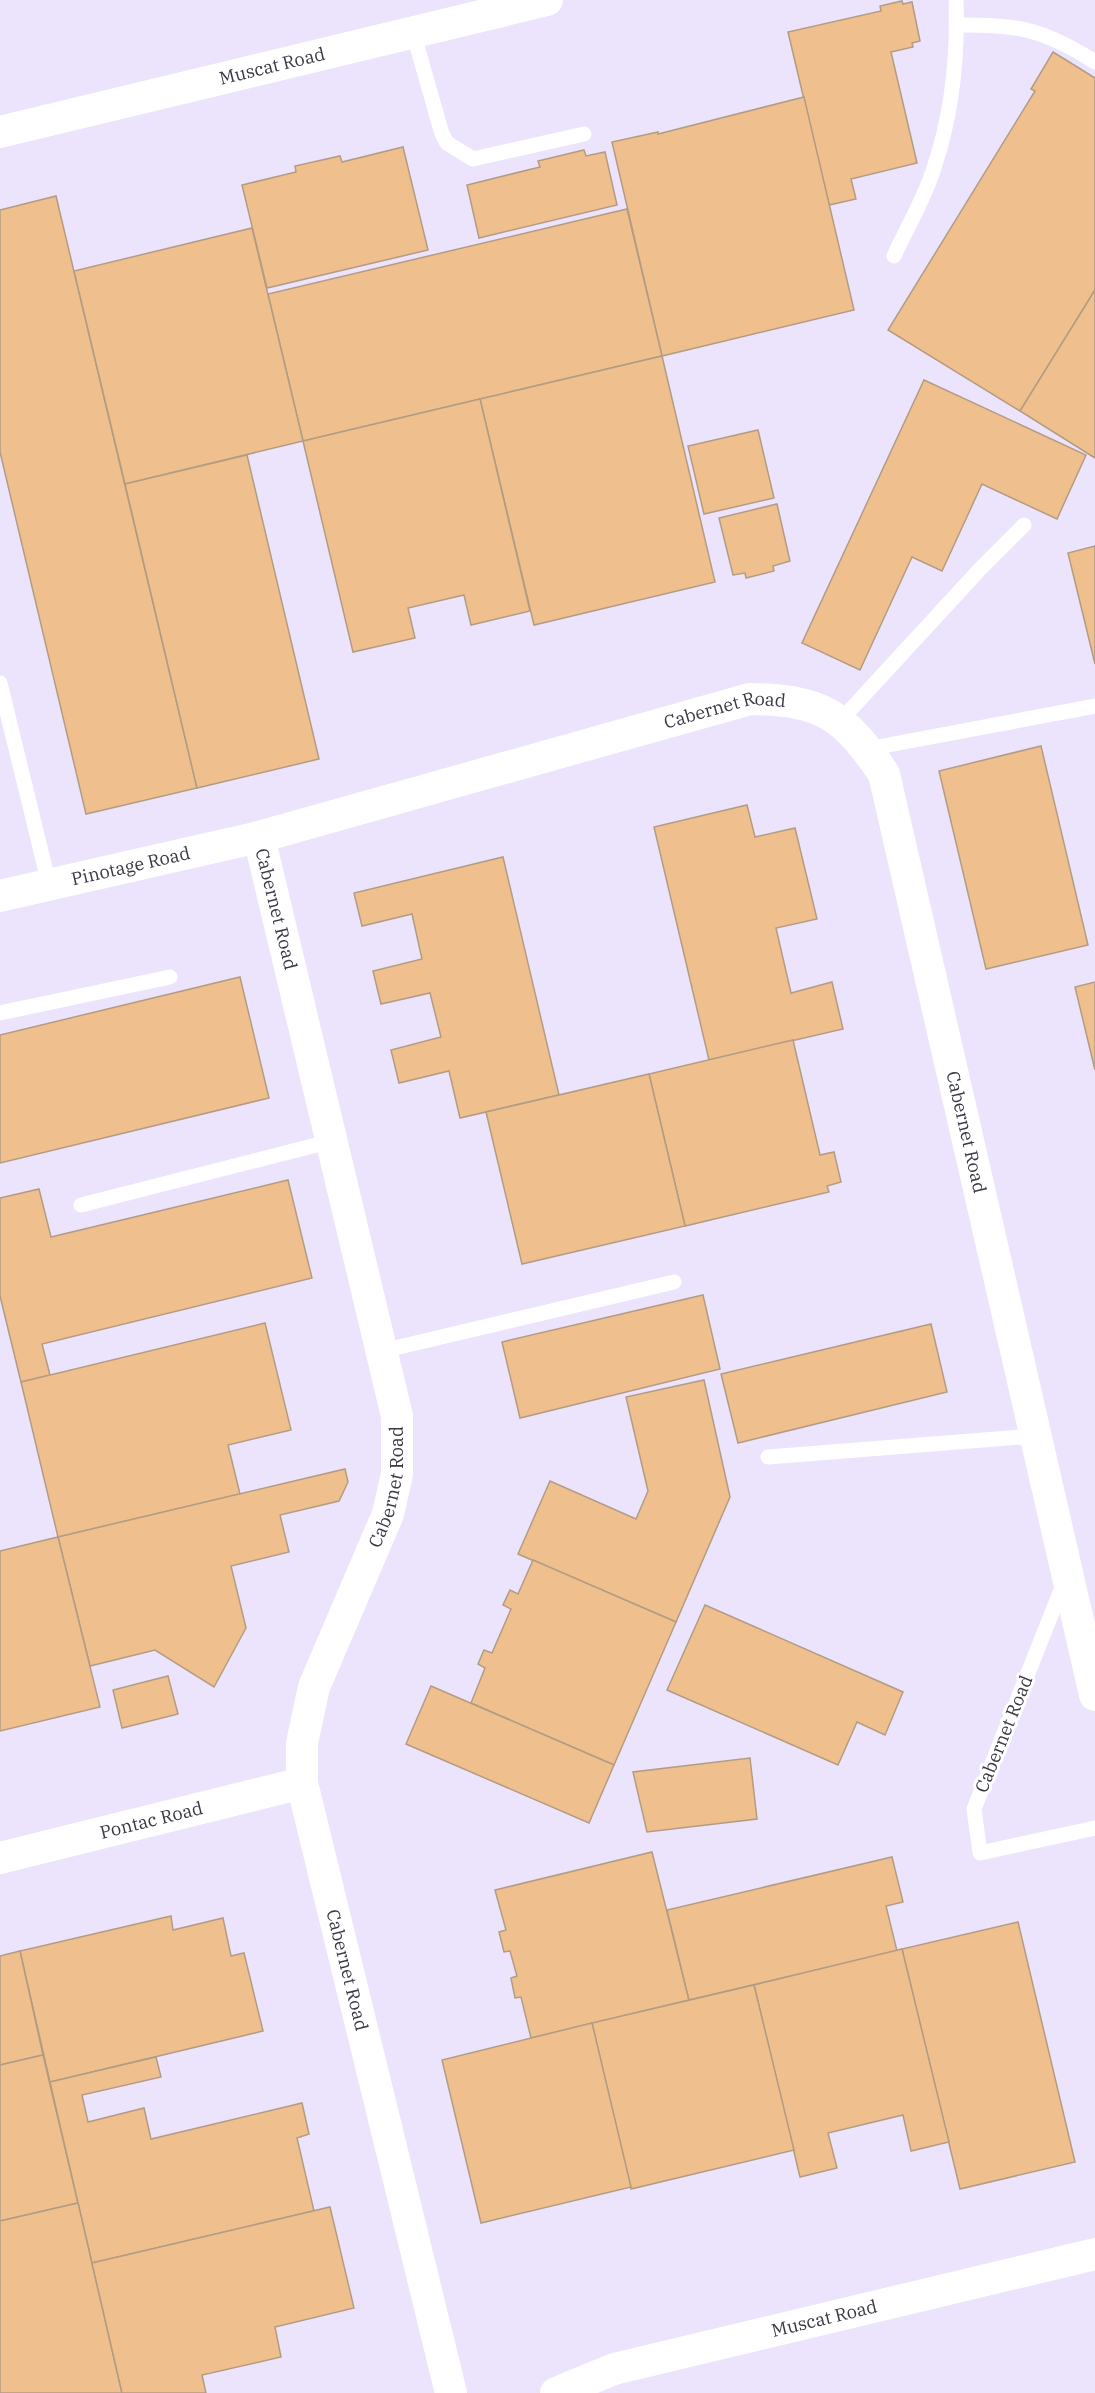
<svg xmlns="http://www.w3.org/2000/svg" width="1095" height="2393" viewBox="0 0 1095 2393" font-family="'IBM Plex Serif',serif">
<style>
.building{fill:#efc08d;stroke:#b39c83;stroke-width:1.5}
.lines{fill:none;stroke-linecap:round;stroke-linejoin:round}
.lane{stroke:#fff;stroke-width:15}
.street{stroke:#fff;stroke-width:32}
.labels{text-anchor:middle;stroke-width:6;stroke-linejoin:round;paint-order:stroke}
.street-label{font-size:18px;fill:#3c3743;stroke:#fff}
</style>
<rect width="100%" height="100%" fill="#ece3fc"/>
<g class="building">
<polygon points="902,1 903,4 912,2 920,41 912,43 913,47 891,52 917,163 851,179 856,199 829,205 788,32 881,11 880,6"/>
<polygon points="1053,52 1095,78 1095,290 1020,411 888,330 1035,91 1031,89"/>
<polygon points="804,97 854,310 662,356 612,142 658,132 658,134"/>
<polygon points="403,147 428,250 267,288 242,185 296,172 295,166 340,156 342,162"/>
<polygon points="584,150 586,156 605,152 617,205 479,238 467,185 540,167 538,161"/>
<polygon points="56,196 197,788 86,814 0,452 0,210"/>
<polygon points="627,209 662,356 303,441 268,294"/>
<polygon points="252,228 303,441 125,484 74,271"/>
<polygon points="1095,290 1095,458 1020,411"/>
<polygon points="662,356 715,582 534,625 480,399"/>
<polygon points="924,380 1086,455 1057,519 982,484 942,571 912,557 860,670 802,643"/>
<polygon points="480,399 530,611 471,625 464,595 408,608 415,638 353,652 303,441"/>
<polygon points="758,430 774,498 704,514 688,446"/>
<polygon points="247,455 319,759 197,788 125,484"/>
<polygon points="777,504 790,561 773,566 774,571 746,578 745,573 733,575 719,518"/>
<polygon points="1095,546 1095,664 1068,553"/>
<polygon points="1041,746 1088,945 986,969 939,771"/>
<polygon points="747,805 755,837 795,828 817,919 776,928 791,993 832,982 843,1029 709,1060 654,827"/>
<polygon points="503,857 559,1095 460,1118 449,1071 399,1083 391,1050 441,1037 430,993 381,1004 373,971 422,959 412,914 362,926 354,893"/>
<polygon points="240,977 269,1098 0,1163 0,1035"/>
<polygon points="1095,982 1095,1070 1075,987"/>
<polygon points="793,1040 820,1155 834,1152 841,1182 827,1186 829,1192 685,1226 649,1074"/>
<polygon points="649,1074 685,1226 522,1264 486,1112"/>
<polygon points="288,1180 312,1278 42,1344 50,1375 21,1382 0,1296 0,1198 39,1189 51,1237"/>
<polygon points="703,1295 720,1369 520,1418 502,1342"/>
<polygon points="265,1323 291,1430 228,1445 240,1494 58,1537 21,1382"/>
<polygon points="931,1324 947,1392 738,1443 721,1374"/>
<polygon points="704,1380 730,1497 676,1622 518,1554 550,1481 636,1519 648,1491 626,1397"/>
<polygon points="345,1469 348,1482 339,1501 280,1515 289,1552 231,1566 246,1628 214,1687 155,1650 90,1666 58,1537"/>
<polygon points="58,1537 100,1707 0,1731 0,1551"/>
<polygon points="533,1560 676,1622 614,1765 471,1703 485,1668 478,1664 484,1650 492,1653 511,1609 503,1605 510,1590 518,1594"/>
<polygon points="705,1605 903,1692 885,1735 857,1722 838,1765 667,1690"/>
<polygon points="168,1676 178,1714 122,1728 113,1690"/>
<polygon points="431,1686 614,1765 589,1823 406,1744"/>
<polygon points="750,1758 757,1819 647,1832 633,1772"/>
<polygon points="652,1852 689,2000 531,2038 521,1997 515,1998 511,1978 517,1976 510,1951 504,1952 499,1932 506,1930 495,1890"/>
<polygon points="892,1857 903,1902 886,1906 897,1951 689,2000 667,1910"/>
<polygon points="171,1916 173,1930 223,1918 231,1956 244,1953 263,2031 50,2082 20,1951"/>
<polygon points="1018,1922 1075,2162 960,2189 902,1949"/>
<polygon points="902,1949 949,2142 911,2151 903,2115 828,2133 837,2168 800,2177 754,1985"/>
<polygon points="20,1951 43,2055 0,2065 0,1956"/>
<polygon points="754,1985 794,2150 631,2189 592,2023"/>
<polygon points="592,2023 631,2187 481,2223 442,2060"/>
<polygon points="43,2055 78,2203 0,2221 0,2065"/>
<polygon points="156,2057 161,2077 82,2095 88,2122 144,2108 151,2139 302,2103 309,2134 297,2138 314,2211 92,2263 50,2082"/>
<polygon points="78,2203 122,2393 0,2393 0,2221"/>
<polygon points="330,2207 354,2308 275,2327 281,2357 202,2375 206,2393 122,2393 92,2263"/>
</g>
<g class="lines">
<g class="lane">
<path d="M957 25C1018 25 1042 28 1095 62"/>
<polyline points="413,32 442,134 447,143 473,159 584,134"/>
<path d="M894 256C907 227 925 198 934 168 952 114 958 56 956 0"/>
<polyline points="0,683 49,884"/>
<polyline points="841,720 981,568 1024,525"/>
<polyline points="867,749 1095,706"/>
<polyline points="0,1013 170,977"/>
<polyline points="81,1205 332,1141"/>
<polyline points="382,1351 674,1282"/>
<polyline points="768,1457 1035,1436"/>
<polyline points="1065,1580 974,1809 980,1853 1095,1828"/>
</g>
<g class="street">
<path id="s1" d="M0 132 547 0"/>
<path id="s2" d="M0 896 259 837"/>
<path id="s3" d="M0 1858 302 1783"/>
<path id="s4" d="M451 2393 302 1783V1743L314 1687 388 1514 397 1474V1416L259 837 750 699C823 700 844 715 884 774L1095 1695"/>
<path id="s5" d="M556 2393 614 2369 1095 2254"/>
</g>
</g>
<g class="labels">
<g class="street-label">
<text dy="6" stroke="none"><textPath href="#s1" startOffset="280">Muscat Road</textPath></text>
<text dy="6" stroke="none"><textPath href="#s4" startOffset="2091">Cabernet Road</textPath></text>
<text dy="6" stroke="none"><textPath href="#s2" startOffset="134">Pinotage Road</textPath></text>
<text transform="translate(276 909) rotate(76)" y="6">Cabernet Road</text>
<text dy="6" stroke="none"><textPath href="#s4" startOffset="2648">Cabernet Road</textPath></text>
<text dy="6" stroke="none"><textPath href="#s4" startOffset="940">Cabernet Road</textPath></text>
<text transform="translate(1004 1734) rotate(-68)" y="6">Cabernet Road</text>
<text dy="6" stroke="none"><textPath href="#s3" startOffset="156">Pontac Road</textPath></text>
<text transform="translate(347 1970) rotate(76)" y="6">Cabernet Road</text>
<text dy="6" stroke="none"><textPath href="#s5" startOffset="279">Muscat Road</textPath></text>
</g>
</g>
</svg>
